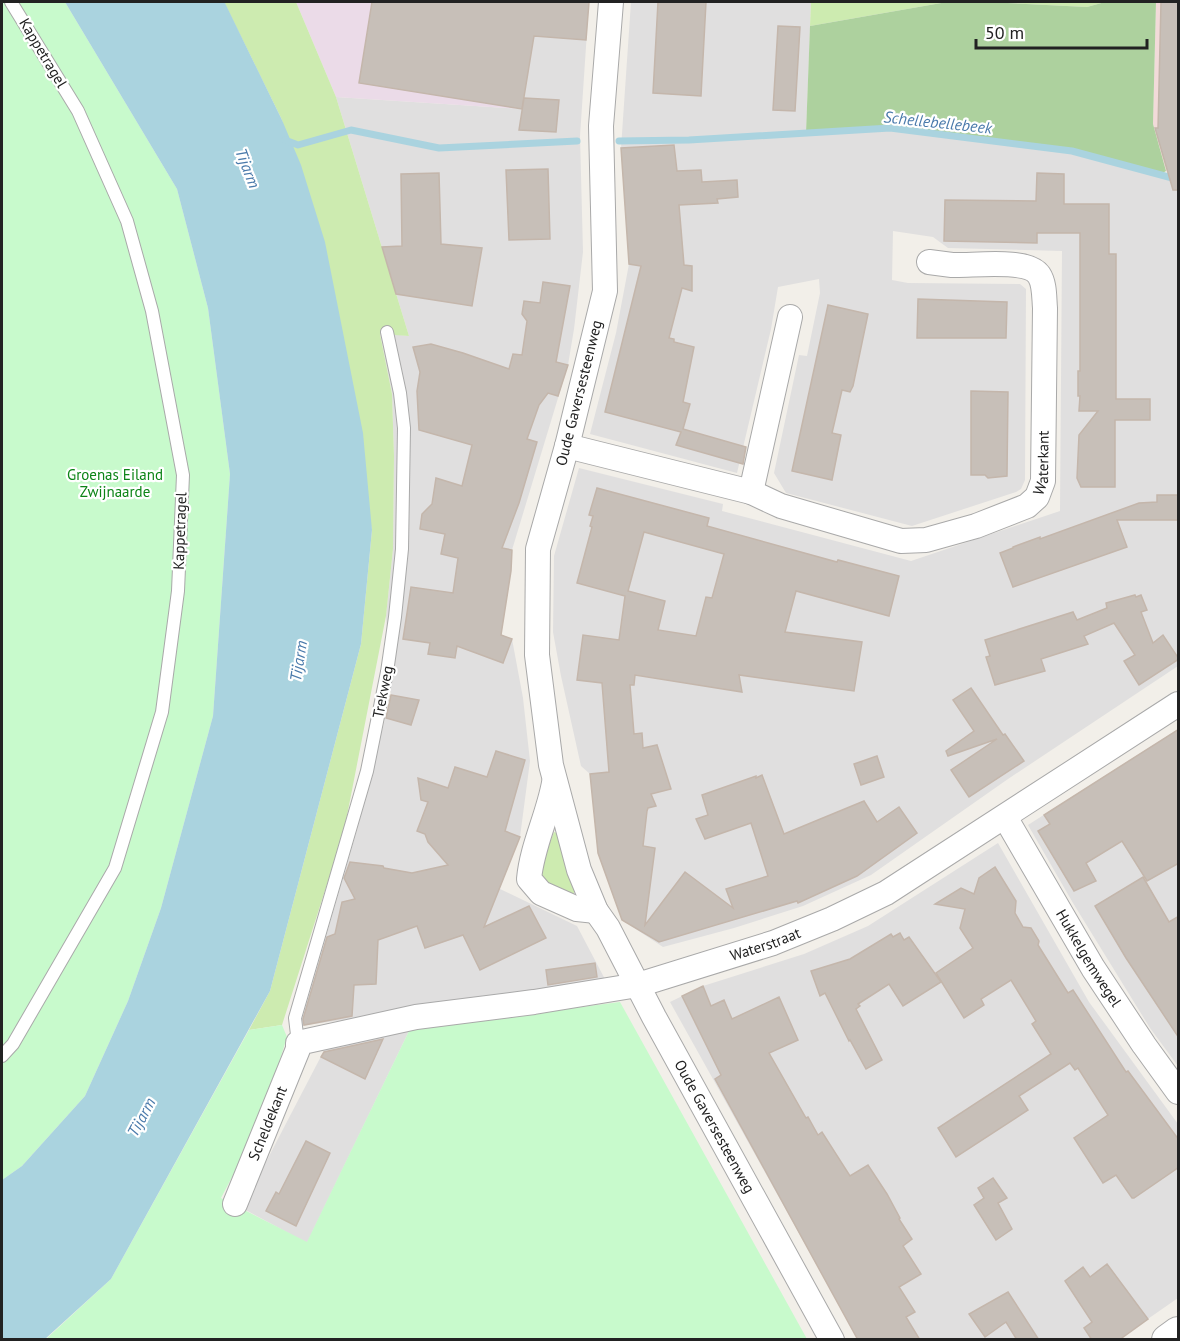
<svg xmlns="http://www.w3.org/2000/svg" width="1180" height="1341" viewBox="0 0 1180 1341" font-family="'PT Sans',sans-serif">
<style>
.residential{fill:#e0dfdf}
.commercial{fill:#f2dad9}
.industrial{fill:#ebdbe8}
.grass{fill:#cdebb0}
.forest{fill:#add19e}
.park{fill:#c8facc}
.water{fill:#aad3df}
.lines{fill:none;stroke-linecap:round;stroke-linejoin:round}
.stream{stroke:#aad3df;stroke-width:7}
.building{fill:#c7bfb8;stroke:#c4b6ab;stroke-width:1.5;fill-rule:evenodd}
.service-casing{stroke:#a9a9a9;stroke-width:14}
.minor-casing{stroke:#a9a9a9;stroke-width:26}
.tertiary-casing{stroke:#a9a9a9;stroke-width:32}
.service{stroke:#fff;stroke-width:12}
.minor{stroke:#fff;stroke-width:24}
.tertiary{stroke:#fff;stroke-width:30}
.labels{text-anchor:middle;stroke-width:4.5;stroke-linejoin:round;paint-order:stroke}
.street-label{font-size:15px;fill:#222;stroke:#fff}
.park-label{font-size:15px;fill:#0c8416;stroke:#fff}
.water-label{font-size:16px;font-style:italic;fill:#4a7aab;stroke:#fff}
</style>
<rect width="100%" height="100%" fill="#f2efe9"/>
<g class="residential">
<polygon points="539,2 589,2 580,136 583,252 574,329 568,365 512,550 511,571 501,635 512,639 523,698 530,761 520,837 498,888 577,926 607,983 300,1026 357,830 391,695 386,616 393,549 394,456 392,394 380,333 409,336 336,97 522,109"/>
<polygon points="631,2 811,2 806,133 890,128 1072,151 1161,174 1178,185 1178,666 1008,779 871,875 803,906 734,928 663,947 622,920 598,854 590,774 581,766 561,676 553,632 554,556 579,468 723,504 722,511 911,561 1060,511 1062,251 948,248 933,237 893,231 892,280 908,283 1020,284 1026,289 1025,480 1021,489 1016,492 912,526 786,493 774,473 799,355 807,356 820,293 819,279 778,287 771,329 737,473 590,434 616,333 629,264 621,148"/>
<polygon points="1178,729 1178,1066 1150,1028 1073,903 1028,825"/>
<polygon points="998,843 1089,1002 1178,1124 1178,1298 1119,1339 858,1339 670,1002 703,986 804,954 868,926"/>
<polygon points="410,1029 307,1243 242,1208 329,1041"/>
</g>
<polygon class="commercial" points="1156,2 1178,2 1178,174 1166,171 1153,124"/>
<polygon class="industrial" points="296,2 539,2 522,109 336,97"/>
<g class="grass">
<polygon points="224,2 296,2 336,97 409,336 380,334 392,394 394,456 393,549 386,616 344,831 282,1025 249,1030 270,991 361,644 372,530 282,120"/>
<polygon points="811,2 947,2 810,26"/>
<polygon points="987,2 1105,2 1087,7"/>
<polygon points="554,832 557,833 574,889 574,893 570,896 544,882 539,871"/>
</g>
<polygon class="forest" points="947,2 987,2 1087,7 1105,2 1156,2 1153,124 1166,171 1161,174 1071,151 890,128 806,133 810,26"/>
<g class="park">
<polygon points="2,2 65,2 177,189 208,308 230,474 213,716 161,908 128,1001 85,1096 22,1166 2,1180"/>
<polygon points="620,1002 807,1339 45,1340 111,1279 249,1030 282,1025 287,1037 260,1124 221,1198 307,1242 410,1029"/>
</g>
<polygon class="water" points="65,2 224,2 225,3 282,120 301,165 325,242 363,433 372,530 361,644 270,991 111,1279 45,1339 2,1340 2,1180 22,1166 85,1096 128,1001 161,908 213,716 230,474 208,308 177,189"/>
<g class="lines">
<g class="stream">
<polyline points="285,140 298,145 351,130 439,148 577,141"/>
<polyline points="619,141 689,140 890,128 1072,151 1176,179"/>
</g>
</g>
<g class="building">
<polygon points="372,2 589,2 586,40 534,36 522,109 359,83"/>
<polygon points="658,2 706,2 701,96 653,93"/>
<polygon points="1161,2 1179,2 1179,190 1173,190 1155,128 1158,128"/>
<polygon points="778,26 800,27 795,111 773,110"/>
<polygon points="524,98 559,100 556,132 519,130"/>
<polygon points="674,145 677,171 701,170 702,182 737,180 738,197 717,199 718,203 679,205 684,265 692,266 692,291 682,288 669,338 674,339 674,342 694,347 683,402 690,404 683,429 746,447 743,464 676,445 681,432 605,412 641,266 629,264 621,148"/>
<polygon points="548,169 550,239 509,240 506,170"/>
<polygon points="439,173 441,244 482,248 472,306 396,294 382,247 402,246 401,174"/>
<polygon points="1037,173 1064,174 1064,204 1109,204 1109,254 1116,254 1116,399 1150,399 1150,420 1115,420 1115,487 1081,487 1077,478 1079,435 1098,411 1079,411 1080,396 1078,396 1078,371 1080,371 1080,233 1037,233 1037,243 944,241 945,200 1036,201"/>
<polygon points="543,282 570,286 556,362 568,365 558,396 548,393 539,405 527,439 537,442 519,503 502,548 512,550 511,571 501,635 512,639 503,663 457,646 455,658 428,654 430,643 403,639 411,587 453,593 458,558 441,554 445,534 420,529 422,514 432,504 436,478 462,486 472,445 419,430 417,391 420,372 413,347 431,344 463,353 509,369 513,354 522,355 527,321 522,314 524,301 540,303"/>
<polygon points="918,299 1007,302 1006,338 917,338"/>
<polygon points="828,305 868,314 853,386 850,392 842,390 832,433 841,435 832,480 792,471"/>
<polygon points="971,391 1008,392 1007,476 988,478 985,475 971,475"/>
<path d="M597 488 709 518 707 526 837 562 838 560 899 576 889 616 796 591 785 632 862 642 854 691 739 675 742 692 635 675 634 685H630L634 734 642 733 643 748 657 745 671 789 651 794 656 806 648 808 647 811 643 846 655 848 645 925 685 872 733 908 726 889 768 876 751 823 705 839 696 819 708 815 702 795 756 776V778L762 775 784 834 864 801 877 822 899 807 917 833 857 876 798 903 797 901 659 942 622 920 598 853 590 774 609 772 602 683 577 680 583 635 619 640 625 596 577 583 592 527 590 526 593 516 589 515ZM644 532 724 554 712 598 706 597 696 636 658 630 665 601 628 591Z"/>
<polygon points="1157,495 1179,495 1179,520 1117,520 1127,547 1013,587 1000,553 1013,548 1013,547 1040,537 1040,539 1139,503 1157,502"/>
<polygon points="1135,595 1136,597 1141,595 1147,610 1141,612 1153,643 1163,635 1179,659 1139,685 1124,661 1135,655 1114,623 1084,636 1088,644 1041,659 1045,671 995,685 986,657 990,656 985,640 1073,612 1077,620 1107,608 1106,603"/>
<polygon points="971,688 1003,735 1005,734 1024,761 969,797 951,770 997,739 948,756 946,751 974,731 953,700"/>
<polygon points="391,695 419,700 411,725 386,718"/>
<polygon points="1179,729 1179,863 1147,881 1122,841 1086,863 1096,881 1074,891 1038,831 1050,824 1044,815"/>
<polygon points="496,751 525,760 505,831 520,837 484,927 529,906 546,938 480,970 463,935 425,948 417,926 378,940 376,984 354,985 352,1016 304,1025 303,1019 327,937 335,934 342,902 355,899 344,878 350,862 383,866 384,868 412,873 448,865 428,842 425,834 417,831 428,802 421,800 418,778 448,788 455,767 487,777"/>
<polygon points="877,756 884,777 861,785 854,764"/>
<polygon points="995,867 1016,901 1015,913 1023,927 1031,928 1039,941 1038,945 1068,993 1073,990 1126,1072 1128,1071 1179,1140 1179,1167 1134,1198 1132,1198 1116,1175 1103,1183 1074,1138 1108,1115 1078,1068 1075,1070 1070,1063 1019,1096 1028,1110 956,1157 938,1128 1051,1054 1032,1024 1036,1021 1011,980 981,999 984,1005 964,1018 936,973 973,948 960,928 965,909 935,904 961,888 974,894 979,878"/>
<polygon points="1143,877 1169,922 1179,916 1179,1038 1126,958 1095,906"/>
<polygon points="900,933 904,940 909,937 941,982 903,1006 889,984 858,1004 860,1006 856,1009 882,1060 866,1069 850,1040 849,1041 825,993 820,996 811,971 850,959 891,934 893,937"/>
<polygon points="595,963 597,977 548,985 546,970"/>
<polygon points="703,986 711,1006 724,1000 732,1019 779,997 798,1040 769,1053 806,1118 808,1117 818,1135 822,1132 850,1176 868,1165 887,1194 900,1218 899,1219 912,1239 903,1246 921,1274 899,1287 915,1312 906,1317 920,1340 858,1340 715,1079 721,1075 682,996"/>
<polygon points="383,1039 365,1079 321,1057 324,1052"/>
<polygon points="306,1141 330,1153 296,1226 266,1211 276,1192 279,1194"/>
<polygon points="993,1178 1007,1198 998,1203 1012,1229 996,1240 974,1205 984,1198 978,1188"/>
<polygon points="1107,1264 1148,1319 1119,1340 1092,1340 1084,1328 1092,1322 1065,1281 1083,1267 1090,1277"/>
<polygon points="1008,1292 1039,1340 1017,1340 1006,1322 985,1337 969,1314"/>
</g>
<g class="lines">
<g class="service-casing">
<g id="service">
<polyline points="298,1043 295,1018 367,771 387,672 395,617 402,549 404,428 400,393 387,332"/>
<polyline points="2,1056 13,1044 115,868 162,712 178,591 183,475 152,311 127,221 78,111 11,2"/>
</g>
</g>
<g class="minor-casing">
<g id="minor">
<path id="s1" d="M611 2 601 126 605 291 567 446 538 549 537 655 551 765 579 870 596 911 608 928 654 1017 832 1340"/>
<path id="s2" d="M567 446 751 492 781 506 901 541 926 540 976 526 1027 506 1037 497 1043 481 1045 308C1044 298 1045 284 1039 275 1028 258 972 266 952 265 944 264 937 263 929 262"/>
<polyline points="751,492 790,317"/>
<path d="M554 783C548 816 532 846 529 879L541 893 577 909 596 911"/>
<path id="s3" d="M1005 817 1093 968 1144 1045 1178 1092"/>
<path id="s4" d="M235 1204 298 1049V1043L416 1017 534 1002 638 985 773 943 832 919 886 893 1178 704"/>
</g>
</g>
<g class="tertiary-casing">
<polyline id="tertiary" points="1167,1340 1178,1332"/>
</g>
<use href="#service" class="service"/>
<use href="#minor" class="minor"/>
<use href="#tertiary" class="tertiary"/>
</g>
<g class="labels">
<g class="street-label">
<text transform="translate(43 53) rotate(59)" y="5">Kappetragel</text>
<text transform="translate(579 393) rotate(-76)" y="5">Oude Gaversesteenweg</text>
<text dy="5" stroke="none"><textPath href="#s2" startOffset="528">Waterkant</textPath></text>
<text transform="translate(180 531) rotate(-88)" y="5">Kappetragel</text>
<text transform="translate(383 692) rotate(-79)" y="5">Trekweg</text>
<text dy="5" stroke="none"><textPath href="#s4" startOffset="652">Waterstraat</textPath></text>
<text dy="5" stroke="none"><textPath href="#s3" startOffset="164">Hukkelgemwegel</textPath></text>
<text dy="5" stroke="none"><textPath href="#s4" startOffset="87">Scheldekant</textPath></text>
<text dy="5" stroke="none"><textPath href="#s1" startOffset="1172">Oude Gaversesteenweg</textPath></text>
</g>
<g class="park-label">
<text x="115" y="480">Groenas Eiland<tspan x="115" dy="17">Zwijnaarde</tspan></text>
</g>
<g class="water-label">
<text transform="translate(938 122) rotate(6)" y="6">Schellebellebeek</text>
<text transform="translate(248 168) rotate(69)" y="6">Tijarm</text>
<text transform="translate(298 661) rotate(-81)" y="6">Tijarm</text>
<text transform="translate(141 1117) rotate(-62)" y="6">Tijarm</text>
</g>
</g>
<rect width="1180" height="1341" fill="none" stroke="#222222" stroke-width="6"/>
<path d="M976 39v9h171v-9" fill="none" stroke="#222222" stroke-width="3"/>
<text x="985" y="39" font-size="18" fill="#222222" stroke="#ffffff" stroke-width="4.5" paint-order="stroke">50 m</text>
</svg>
